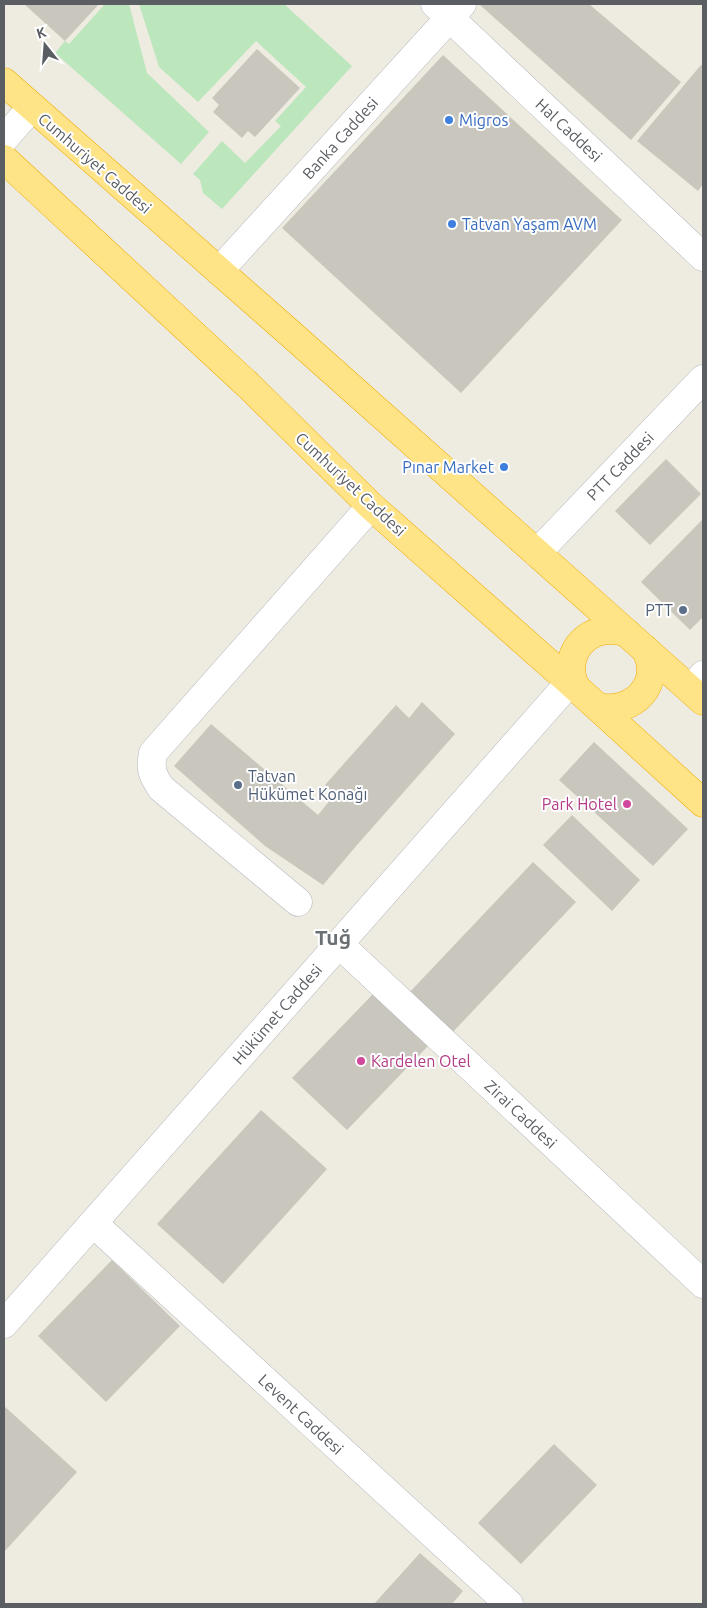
<svg xmlns="http://www.w3.org/2000/svg" width="707" height="1608" viewBox="0 0 707 1608" font-family="Ubuntu,sans-serif">
<style>
.green{fill:#bce7bd}
.building{fill:#c9c6be}
.lines{fill:none;stroke-linecap:round;stroke-linejoin:round}
.minor-casing{stroke:#b7b9bf;stroke-width:29}
.highway-casing{stroke:#efab00;stroke-width:29}
.minor{stroke:#fff;stroke-width:28}
.highway{stroke:#ffe487;stroke-width:28}
.shop-dot{fill:#3f7fe0;stroke:#fff;stroke-width:2}
.service-dot{fill:#5c6f8a;stroke:#fff;stroke-width:2}
.hotel-dot{fill:#d1479c;stroke:#fff;stroke-width:2}
.labels{text-anchor:middle;stroke-width:4;stroke-linejoin:round;paint-order:stroke}
.shop-label{font-size:16px;fill:#366cbe;stroke:#fff;text-anchor:start}
.street-label{font-size:16px;fill:#5a5e63;stroke:#fff}
.service-label{font-size:16px;fill:#4e5e75;stroke:#fff;text-anchor:end}
.hotel-label{font-size:16px;fill:#b23c85;stroke:#fff;text-anchor:end}
.district-label{font-size:21px;font-weight:bold;fill:#6b7075;stroke:#fff}
</style>
<rect width="100%" height="100%" fill="#eeebe1"/>
<g class="green">
<polygon points="105,4 129,4 147,73 209,132 181,164 55,53 65,41 69,44"/>
<polygon points="139,4 284,4 352,66 222,209 203,193 200,180 193,174 222,141 245,163 281,126 275,121 306,87 256,41 198,102 159,67"/>
</g>
<g class="building">
<polygon points="24,4 99,4 65,41"/>
<polygon points="482,4 589,4 681,82 631,140 480,5"/>
<polygon points="257,49 300,88 255,137 248,131 242,138 213,112 219,105 212,98"/>
<polygon points="443,55 622,220 461,393 282,228"/>
<polygon points="701,65 703,66 703,184 698,191 637,141"/>
<polygon points="666,459 701,494 650,545 615,511"/>
<polygon points="703,519 703,617 690,630 641,582"/>
<polygon points="422,702 455,734 357,845 323,885 265,846 174,766 211,724 318,815 335,794 325,785 396,705 409,718"/>
<polygon points="594,742 688,829 653,866 559,780"/>
<polygon points="572,815 640,880 612,911 543,845"/>
<polygon points="533,862 576,902 450,1035 407,995"/>
<polygon points="374,993 429,1045 347,1130 292,1078"/>
<polygon points="261,1110 327,1169 223,1284 157,1224"/>
<polygon points="112,1260 180,1326 106,1402 38,1336"/>
<polygon points="4,1406 77,1472 4,1552"/>
<polygon points="554,1444 597,1485 521,1564 478,1523"/>
<polygon points="420,1553 463,1591 452,1604 374,1604"/>
</g>
<g class="lines">
<g class="minor-casing">
<g id="minor">
<polyline points="435,4 703,257"/>
<polyline points="4,139 32,107"/>
<polyline points="219,271 462,4"/>
<polyline points="537,553 703,379"/>
<polyline points="691,690 703,675"/>
<path d="M298 902 161 788C152 774 150 770 153 753L371 506"/>
<polyline points="339,944 703,1284"/>
<polyline points="93,1223 509,1604"/>
<polyline points="4,1324 570,682"/>
</g>
</g>
<g class="highway-casing">
<g id="highway">
<polyline points="4,82 292,335 703,701"/>
<polyline points="4,159 248,385 371,506 570,682 703,803"/>
<path d="M575 686C560 651 592 620 627 633"/>
<path d="M598 707C633 715 664 683 645 649"/>
</g>
</g>
<use href="#minor" class="minor"/>
<use href="#highway" class="highway"/>
</g>
<g class="shop-dot">
<circle cx="449" cy="120" r="5"/>
<circle cx="452" cy="224" r="5"/>
<circle cx="504" cy="467" r="5"/>
</g>
<g class="service-dot">
<circle cx="683" cy="610" r="5"/>
<circle cx="238" cy="785" r="5"/>
</g>
<g class="hotel-dot">
<circle cx="627" cy="804" r="5"/>
<circle cx="361" cy="1061" r="5"/>
</g>
<g class="labels">
<g class="shop-label">
<text x="459" y="126">Migros</text>
<text x="462" y="230">Tatvan Yaşam AVM</text>
<text x="494" y="473" text-anchor="end">Pınar Market</text>
</g>
<g class="street-label">
<text transform="translate(569 130) rotate(43)" y="6">Hal Caddesi</text>
<text transform="translate(340 138) rotate(-48)" y="6">Banka Caddesi</text>
<text transform="translate(95 163) rotate(41)" y="6">Cumhuriyet Caddesi</text>
<text transform="translate(620 466) rotate(-46)" y="6">PTT Caddesi</text>
<text transform="translate(351 484) rotate(43)" y="6">Cumhuriyet Caddesi</text>
<text transform="translate(277 1014) rotate(-49)" y="6">Hükümet Caddesi</text>
<text transform="translate(521 1114) rotate(43)" y="6">Zirai Caddesi</text>
<text transform="translate(301 1414) rotate(43)" y="6">Levent Caddesi</text>
</g>
<g class="service-label">
<text x="673" y="616">PTT</text>
<text x="248" y="782" text-anchor="start">Tatvan<tspan x="248" dy="18">Hükümet Konağı</tspan></text>
</g>
<g class="hotel-label">
<text x="617" y="810">Park Hotel</text>
<text x="371" y="1067" text-anchor="start">Kardelen Otel</text>
</g>
<g class="district-label">
<text x="333" y="945">Tuğ</text>
</g>
</g>
<rect width="707" height="1608" fill="none" stroke="#5a5e63" stroke-width="10"/>
<g transform="translate(45 45) rotate(343)" stroke="#ffffff" stroke-width="4" paint-order="stroke">
<path d="M0-4L9 19L0 12L-9 19Z" fill="#5a5e63"/>
<text y="-8" font-size="14" font-weight="bold" text-anchor="middle" fill="#5a5e63">K</text>
</g>
</svg>
